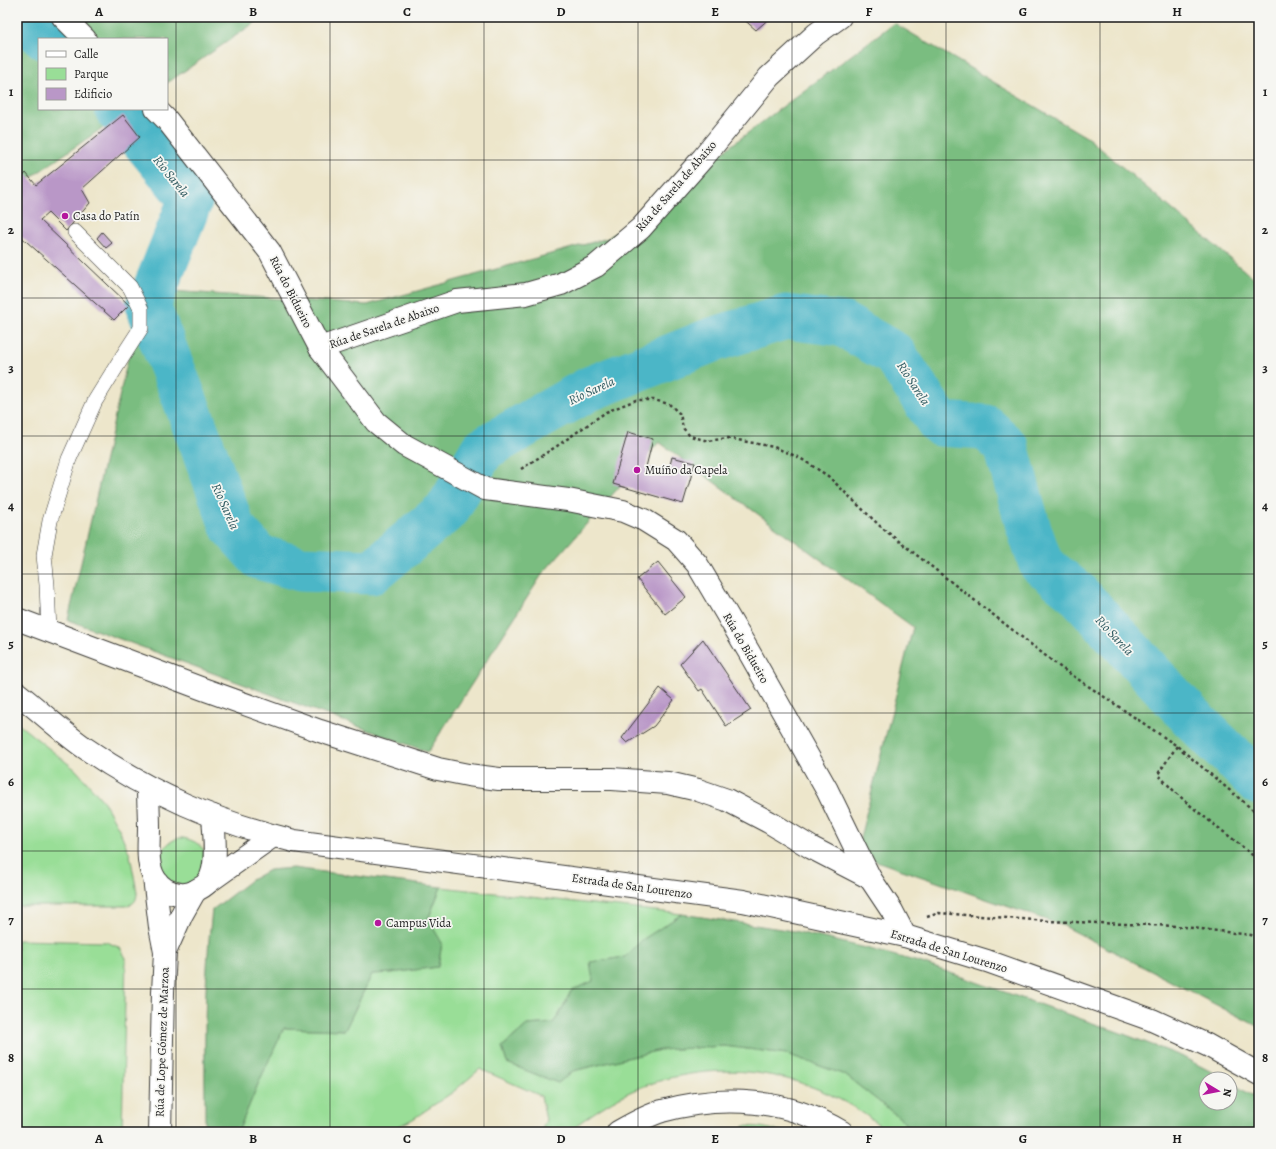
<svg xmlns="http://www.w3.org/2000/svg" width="1276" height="1149" viewBox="0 0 1276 1149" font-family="Alegreya,serif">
	<rect width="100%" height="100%" fill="#f6f6f2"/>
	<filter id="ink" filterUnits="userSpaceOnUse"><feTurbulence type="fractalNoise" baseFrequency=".025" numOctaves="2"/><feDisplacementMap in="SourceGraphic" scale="8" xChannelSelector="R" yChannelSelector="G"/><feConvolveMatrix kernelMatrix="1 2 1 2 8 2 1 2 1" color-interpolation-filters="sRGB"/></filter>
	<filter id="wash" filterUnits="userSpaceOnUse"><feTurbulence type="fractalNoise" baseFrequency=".012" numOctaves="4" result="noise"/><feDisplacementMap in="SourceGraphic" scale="16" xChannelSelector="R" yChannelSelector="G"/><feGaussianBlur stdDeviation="0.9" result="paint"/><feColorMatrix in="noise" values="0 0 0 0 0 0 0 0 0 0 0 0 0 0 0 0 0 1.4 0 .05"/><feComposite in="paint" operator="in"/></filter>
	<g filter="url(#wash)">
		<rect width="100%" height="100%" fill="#ede6cb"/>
		<g fill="#99de97" stroke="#5a7d5a">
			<path d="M17,723L76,770L104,802L119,829L130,855L137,892C137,901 134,904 126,906H17Z"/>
			<path d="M183,838C195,840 206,847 207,860C207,866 202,873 200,878C195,880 187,885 182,885C159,885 152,850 174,840C177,838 180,838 183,838Z"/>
			<path d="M441,887L682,914L642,940L625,957L591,962L594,981L571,991L560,1013L553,1023L527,1025L502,1047L507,1063L558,1083L573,1071L660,1050L724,1046L787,1054L845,1075L900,1118L915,1132H888C816,1071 719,1053 632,1091C614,1099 598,1110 582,1121C578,1124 573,1131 568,1132C561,1134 548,1132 541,1132L546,1120L541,1096L480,1069L453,1092L413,1119L387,1132H238L258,1084L284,1028L345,1030L372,974L391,973L438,967L442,943L428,920Z"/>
			<polygon points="17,940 107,942 120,948 126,958 122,1132 17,1132"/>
			<polygon points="744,1126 760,1127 785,1132 744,1132"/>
		</g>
		<g fill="#7abd80" stroke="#4b6c4e">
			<polygon points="17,17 263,17 167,83 167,39 39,39 39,109 130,109 17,187"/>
			<polygon points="894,23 1088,138 1259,283 1259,1027 1064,926 856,854 913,627 659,442 543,573 428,752 68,620 144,289 367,305 608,238"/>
			<path d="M293,868L441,887L428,919L442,943L438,967L391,973L372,974L345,1030L284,1028L258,1084L238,1132H205C205,1058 203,983 212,910L251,880L269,870Z"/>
			<polygon points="682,914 794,931 866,948 922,963 1121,1033 1181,1056 1225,1079 1206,1079 1206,1103 1230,1103 1230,1082 1259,1100 1259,1132 915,1132 900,1118 845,1075 787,1054 724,1046 660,1050 573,1071 558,1083 507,1063 502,1047 527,1025 553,1023 560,1013 571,991 593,981 590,962 625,957 642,940"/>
		</g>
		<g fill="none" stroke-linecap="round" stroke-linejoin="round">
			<g stroke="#4bb6c7" stroke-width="45">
				<polyline points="22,17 47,39"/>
				<polyline points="117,109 191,199 148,306 185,400 233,528 259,557 301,569 372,572 447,510 483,449 589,389 712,340 786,317 842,324 894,354 940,424 985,427 1006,446 1028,526 1041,564 1076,592 1192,718 1259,783"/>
			</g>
		</g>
		<g id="blocks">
			<g fill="#b997c7">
				<polygon points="741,17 771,17 756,30"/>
				<polygon points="123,115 140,137 82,189 90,203 66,231 48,213 40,220 129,305 114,320 17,233 17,183 26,173 36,185"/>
				<polygon points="102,232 112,243 106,248 97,238"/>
				<polygon points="628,432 653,439 646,467 668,473 672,457 695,463 683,504 613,484"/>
				<polygon points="658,562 686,597 665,614 637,579"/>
				<polygon points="703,639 751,710 726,726 702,689 699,691 680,664"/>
				<polygon points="660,688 674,700 654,726 627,743 622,738"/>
			</g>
		</g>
	</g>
	<g filter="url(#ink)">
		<use href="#blocks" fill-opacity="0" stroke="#3b3a36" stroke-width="1"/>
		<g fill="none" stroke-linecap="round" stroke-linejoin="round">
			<defs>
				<polyline id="lane" points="49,631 47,585 44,555 50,521 69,459 95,401 121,359 141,328 141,309 130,287 75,232"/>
				<g id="street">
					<polyline points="63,17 85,39"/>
					<polyline points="156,109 167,120 270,252 320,348 376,422 404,445 485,489 568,500 623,511 644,520 676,540 697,564 749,652 827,790 870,878 892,911 905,936"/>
					<polyline points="320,348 457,301 526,294 561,284 596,266 641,228 703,158 769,77 816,34 840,17"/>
					<polyline points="17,619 203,689 320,731 438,769 468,775 499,779 612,779 668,783 698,790 727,800 769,822 812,848 870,878"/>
					<path d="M148,788C148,801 149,814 149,828C149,844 146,865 155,879C161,889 169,893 180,894C185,895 193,893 197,890C200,888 205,886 207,883C219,869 214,834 213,816"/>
					<polyline points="154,878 160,927 165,952 163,992 160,1132"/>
					<polyline points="207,883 273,836"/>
					<polyline points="165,952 182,914 195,891"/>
					<path d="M618,1132C632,1124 646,1116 662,1111C723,1094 788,1099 842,1132"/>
				</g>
				<path id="secondary" d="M17,693C40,711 62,732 85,748C151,794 217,822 294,841L743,901L905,936L987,961L1152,1020L1207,1045L1259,1074"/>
			</defs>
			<use href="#lane" stroke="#3b3a36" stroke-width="16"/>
			<use href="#street" stroke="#3b3a36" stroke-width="24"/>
			<use href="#secondary" stroke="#3b3a36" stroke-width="24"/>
			<g stroke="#3b3a36" stroke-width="2.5" stroke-dasharray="3 3" stroke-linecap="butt">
				<polyline points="521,469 557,446 606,412 636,400 654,400 669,404 680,414 683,428 690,436 708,441 727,438 774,447 800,458 828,476 882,528 1060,667 1177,746 1259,815"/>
				<path d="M1177,746L1158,774C1186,807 1226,831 1259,861"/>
				<polyline points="927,917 939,913 1048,921 1176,926 1251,935 1259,938"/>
			</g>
			<use href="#lane" stroke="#fff" stroke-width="15"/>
			<use href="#street" stroke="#fff" stroke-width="22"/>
			<use href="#secondary" stroke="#fff" stroke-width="22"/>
		</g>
	</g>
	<path fill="none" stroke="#1c1c1c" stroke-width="1" stroke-opacity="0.55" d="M176,17V1132M330,17V1132M484,17V1132M638,17V1132M792,17V1132M946,17V1132M1100,17V1132M17,160H1259M17,298H1259M17,436H1259M17,574H1259M17,713H1259M17,851H1259M17,989H1259"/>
	<g fill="#b5179e" stroke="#f6f6f2" stroke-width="1.5">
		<circle cx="65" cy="216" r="4"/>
		<circle cx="637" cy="470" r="4"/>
		<circle cx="378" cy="923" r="4"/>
	</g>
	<g text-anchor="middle" stroke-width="3.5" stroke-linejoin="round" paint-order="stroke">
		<g font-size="12" fill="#1c1c1c" stroke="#f6f6f2">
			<text transform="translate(676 186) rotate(-49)" y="4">Rúa de Sarela de Abaixo</text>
			<text transform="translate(291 292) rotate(63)" y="4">Rúa do Bidueiro</text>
			<text transform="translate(384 326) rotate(-19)" y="4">Rúa de Sarela de Abaixo</text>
			<text transform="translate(746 648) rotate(60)" y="4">Rúa do Bidueiro</text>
			<text transform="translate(632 886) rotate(8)" y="4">Estrada de San Lourenzo</text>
			<text transform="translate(949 951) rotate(17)" y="4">Estrada de San Lourenzo</text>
			<text transform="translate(162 1042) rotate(-88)" y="4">Rúa de Lope Gómez de Marzoa</text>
		</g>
		<g font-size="12" fill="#1c1c1c" stroke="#f6f6f2" text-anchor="start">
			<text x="73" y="220">Casa do Patín</text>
			<text x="645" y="474">Muíño da Capela</text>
			<text x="386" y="927">Campus Vida</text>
		</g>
		<g font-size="13" font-style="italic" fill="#2f5a60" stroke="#f6f6f2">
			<text transform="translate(172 176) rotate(51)" y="5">Río Sarela</text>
			<text transform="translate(914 383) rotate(57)" y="5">Río Sarela</text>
			<text transform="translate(591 390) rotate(-25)" y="5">Río Sarela</text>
			<text transform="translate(226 506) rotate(66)" y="5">Río Sarela</text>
			<text transform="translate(1115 635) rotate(47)" y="5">Río Sarela</text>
		</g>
	</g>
	<rect width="1276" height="1149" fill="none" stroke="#f6f6f2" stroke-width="44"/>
	<rect x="38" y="38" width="130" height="72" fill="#f6f6f2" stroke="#9f9f9c"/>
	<rect x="46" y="51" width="20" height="6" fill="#ffffff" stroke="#9f9f9c"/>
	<text x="74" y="58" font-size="12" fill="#1c1c1c">Calle</text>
	<rect x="46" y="68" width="20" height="12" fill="#99de97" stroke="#9f9f9c"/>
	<text x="74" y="78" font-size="12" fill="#1c1c1c">Parque</text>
	<rect x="46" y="88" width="20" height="12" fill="#b997c7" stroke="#9f9f9c"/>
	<text x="74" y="98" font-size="12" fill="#1c1c1c">Edificio</text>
	<g transform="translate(1218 1091) rotate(100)"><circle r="19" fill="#f6f6f2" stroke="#9f9f9c"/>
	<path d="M0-3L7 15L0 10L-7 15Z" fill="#b5179e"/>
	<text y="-6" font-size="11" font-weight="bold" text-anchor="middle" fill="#1c1c1c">N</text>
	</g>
	<rect x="22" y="22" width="1232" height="1105" fill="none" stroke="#1c1c1c" stroke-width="1.5"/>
	<g font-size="13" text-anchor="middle" font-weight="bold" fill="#1c1c1c">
		<text x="99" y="16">A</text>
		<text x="253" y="16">B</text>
		<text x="407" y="16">C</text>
		<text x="561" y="16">D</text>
		<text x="715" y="16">E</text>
		<text x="869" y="16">F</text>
		<text x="1023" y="16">G</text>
		<text x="1177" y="16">H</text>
		<text x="11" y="96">1</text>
		<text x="1265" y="96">1</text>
		<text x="11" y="234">2</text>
		<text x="1265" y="234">2</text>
		<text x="11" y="372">3</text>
		<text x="1265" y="372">3</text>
		<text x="11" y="510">4</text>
		<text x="1265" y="510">4</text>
		<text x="11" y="648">5</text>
		<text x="1265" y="648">5</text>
		<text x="11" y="786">6</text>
		<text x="1265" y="786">6</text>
		<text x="11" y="924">7</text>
		<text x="1265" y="924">7</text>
		<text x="11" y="1062">8</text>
		<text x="1265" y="1062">8</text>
		<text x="99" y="1143">A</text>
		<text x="253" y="1143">B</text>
		<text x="407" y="1143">C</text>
		<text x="561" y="1143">D</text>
		<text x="715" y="1143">E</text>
		<text x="869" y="1143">F</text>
		<text x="1023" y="1143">G</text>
		<text x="1177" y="1143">H</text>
	</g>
</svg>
